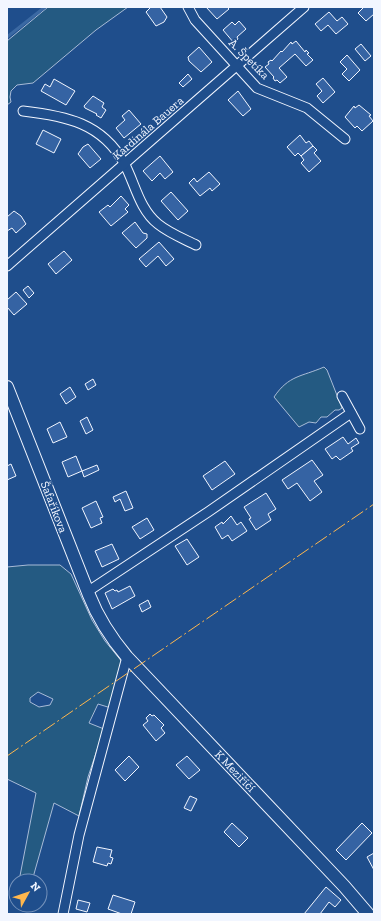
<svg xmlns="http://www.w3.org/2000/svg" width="381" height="921" viewBox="0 0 381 921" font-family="'Zilla Slab',serif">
	<rect width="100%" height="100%" fill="#1f4e8c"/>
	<g fill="#245a82" stroke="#a8bbd7" fill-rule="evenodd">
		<polygon points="48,7 128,7 96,30 33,83 17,85 11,91 10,97 11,102 7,105 7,41"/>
		<path d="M324,367L327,370L342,408L339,410H335L327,417H321L316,423L309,422L299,427L274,397C289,375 301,377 324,367Z"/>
		<path d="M28,565H60L71,574L92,620L105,641L123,663L111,708L98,704L89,723L104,729L88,777L79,816L54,803L32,881H19L36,793L7,779V567ZM38,692L53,699L50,705L39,707L30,702V698Z"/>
	</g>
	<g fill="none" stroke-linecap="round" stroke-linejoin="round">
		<polyline stroke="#3b69a3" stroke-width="3" points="7,37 45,7"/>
	</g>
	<g fill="#3563a3" stroke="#f2f6ff">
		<polygon points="149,7 160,7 167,17 164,22 156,26 146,12 150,8"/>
		<polygon points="206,7 227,7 229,9 217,19"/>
		<polygon points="362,7 374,7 374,14 366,21 358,13 363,8"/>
		<polygon points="329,12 337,21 342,17 348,24 336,34 328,25 321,31 315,24"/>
		<polygon points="239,21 246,29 237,37 238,39 234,43 223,30 232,22 235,25"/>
		<polygon points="296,41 305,52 306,50 309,53 307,54 313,60 306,66 295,54 279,68 287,77 280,83 277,80 275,81 273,78 274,77 265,67 269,64 268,62 271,60 272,61 281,51 282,52 291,42 292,44"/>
		<polygon points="361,44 371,56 365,61 355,49"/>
		<polygon points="199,47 212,62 201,72 189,61 188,57"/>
		<polygon points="347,55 360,70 349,81 342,74 347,69 340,62"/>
		<polygon points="188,74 192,79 183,87 179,83"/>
		<polygon points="323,78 335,92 323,103 317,96 322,91 316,84"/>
		<polygon points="54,79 75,91 66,105 41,91 45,84 50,87"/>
		<polygon points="238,91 251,109 243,116 228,100"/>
		<polygon points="93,96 104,103 102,107 106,110 101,118 96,115 97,114 85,108 84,106"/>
		<polygon points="359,105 371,115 369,116 373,121 362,131 357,126 355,128 345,117 354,106 355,108"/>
		<polygon points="129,110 141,124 124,138 116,128 125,120 122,116"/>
		<polygon points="43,130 61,139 54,153 36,144"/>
		<polygon points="300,135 306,143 309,141 313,146 301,156 298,153 295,156 287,147"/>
		<polygon points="88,144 101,159 90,168 78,154 83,147"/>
		<polygon points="313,146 317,150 314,153 321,161 309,172 301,163 304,160 301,156"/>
		<polygon points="160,156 173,172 165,179 160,173 152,181 143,171"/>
		<polygon points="209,172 220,184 212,191 210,188 200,196 189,183 194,178 197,182"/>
		<polygon points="171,192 188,211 178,220 161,201"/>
		<polygon points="121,196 129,205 125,209 128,212 111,226 99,212 108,205 110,207"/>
		<polygon points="14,211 21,216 26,224 16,233 12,228 7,231 7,217"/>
		<polygon points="135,222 143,233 147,234 147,238 136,248 122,233"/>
		<polygon points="159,242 174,259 166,266 158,256 146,267 139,259"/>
		<polygon points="64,251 72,260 56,274 48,264"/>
		<polygon points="28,286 34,293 29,298 23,290"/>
		<polygon points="16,292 27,304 14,315 7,307 7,300"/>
		<polygon points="93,379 96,385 88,390 85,384"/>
		<polygon points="70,387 76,397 66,404 60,394"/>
		<polygon points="87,417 93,430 86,434 80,421"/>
		<polygon points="60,422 67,437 53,443 47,429"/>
		<polygon points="343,437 348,444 356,438 359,443 351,448 353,451 340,460 336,456 332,459 325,449"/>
		<polygon points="76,456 82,471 68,477 62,462"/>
		<polygon points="312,460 323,475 314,481 322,492 310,501 297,483 288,489 282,480"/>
		<polygon points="225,461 235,474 212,490 203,476"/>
		<polygon points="11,464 16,476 7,480 7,466"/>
		<polygon points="97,465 99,470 84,477 82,471"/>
		<polygon points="126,491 133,508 125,511 120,499 115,502 113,497"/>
		<polygon points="266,493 276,509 268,514 271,520 256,530 249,519 251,518 244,507"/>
		<polygon points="96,501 103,517 100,518 102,523 91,528 82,508"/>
		<polygon points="231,516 237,525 241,522 247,531 232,541 228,535 222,539 215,527 222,522 223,524"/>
		<polygon points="147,518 154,530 140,539 132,527"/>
		<polygon points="187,539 199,557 187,565 175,546"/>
		<polygon points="112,544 119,559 102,567 95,551"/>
		<polygon points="130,586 135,596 112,609 105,593 113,589 115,591 117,590 118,592"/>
		<polygon points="148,600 151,607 142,612 139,605"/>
		<polygon points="150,714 152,716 154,715 164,725 161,728 165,733 156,741 143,725 148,721 146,718"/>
		<polygon points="129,756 139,767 125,781 115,770"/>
		<polygon points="187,756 200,770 189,779 176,765"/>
		<polygon points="190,796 197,799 191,811 184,808"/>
		<polygon points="232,823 248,838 239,847 224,832"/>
		<polygon points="362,823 372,833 346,860 336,850"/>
		<polygon points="97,847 112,850 110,857 113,858 111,864 108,863 107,866 93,862"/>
		<polygon points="374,853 374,870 367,857"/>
		<polygon points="326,887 341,900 335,907 329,902 320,914 304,914"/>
		<polygon points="113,895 135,902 131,914 122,914 108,909"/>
		<polygon points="78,900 90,903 87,912 76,909"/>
	</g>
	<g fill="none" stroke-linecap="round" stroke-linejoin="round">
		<defs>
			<g id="minor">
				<polyline points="188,7 195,20 257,88 307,108 345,139"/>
				<path d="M23,111C66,116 102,123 124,163C135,183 139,209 158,224C169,233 184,239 196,245"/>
				<polyline points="7,266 304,7"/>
				<polyline points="342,396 360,429"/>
				<polyline points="87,592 208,512 351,413"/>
				<polyline points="63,914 79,835 127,657"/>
			</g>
			<path id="tertiary" d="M7,387L89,595C98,618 111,638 127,657L344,886L368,914"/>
		</defs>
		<use href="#minor" stroke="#f2f6ff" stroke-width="11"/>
		<use href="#tertiary" stroke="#f2f6ff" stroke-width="14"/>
		<use href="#minor" stroke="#1f4e8c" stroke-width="9"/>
		<use href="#tertiary" stroke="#1f4e8c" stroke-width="12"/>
		<polyline stroke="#ffb74d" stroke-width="1" stroke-dasharray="14 3 2 3" stroke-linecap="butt" points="7,756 374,504"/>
	</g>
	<g text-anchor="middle" stroke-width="3" stroke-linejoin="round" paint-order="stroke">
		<g font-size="12" fill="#f2f6ff" stroke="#1f4e8c">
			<text transform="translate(249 59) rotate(45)" y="4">A. Špetíka</text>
			<text transform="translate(148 128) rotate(-41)" y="4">Kardinála Bauera</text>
			<text transform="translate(54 507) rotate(69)" y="4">Šafaříkova</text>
			<text transform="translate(235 771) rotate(46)" y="4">K Meziříčí</text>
		</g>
	</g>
	<rect width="381" height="921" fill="none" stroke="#f2f6ff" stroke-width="16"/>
	<g transform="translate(28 893) rotate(50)"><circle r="19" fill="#1f4e8c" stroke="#7391ba"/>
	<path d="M0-3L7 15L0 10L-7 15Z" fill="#ffb74d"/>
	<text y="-6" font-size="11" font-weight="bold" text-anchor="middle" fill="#f2f6ff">N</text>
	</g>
</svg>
